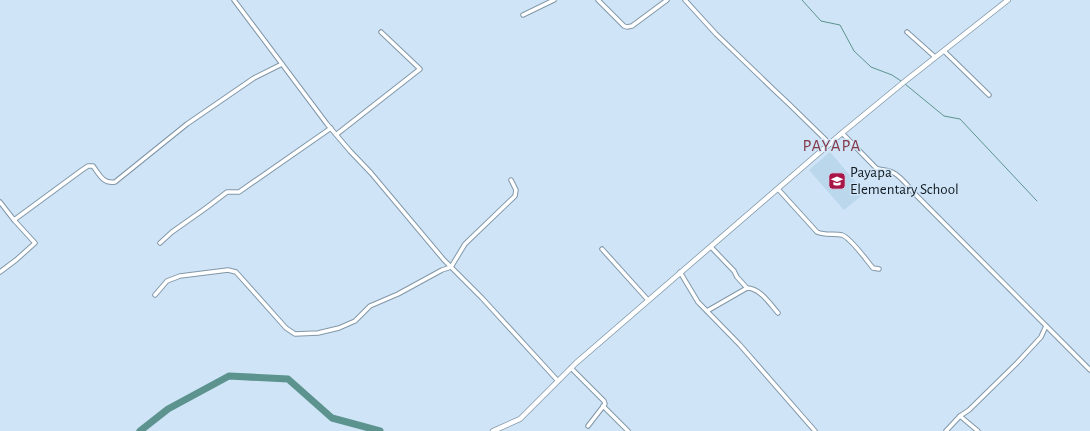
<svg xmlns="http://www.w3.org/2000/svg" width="1090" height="431" viewBox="0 0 1090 431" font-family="'Alegreya Sans',sans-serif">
	<rect width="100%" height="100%" fill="#cfe5f7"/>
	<polygon fill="#bbd7ec" points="830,152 865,193 844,210 809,170"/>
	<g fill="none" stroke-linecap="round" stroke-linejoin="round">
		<g stroke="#5c938e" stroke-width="1">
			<polyline points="802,0 821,21 840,25 854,51 871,67 892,75 901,81"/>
			<polyline points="905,84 944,116 960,119 1037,201"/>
		</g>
		<polyline stroke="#5c938e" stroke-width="7" points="140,431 168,409 229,376 288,379 332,418 380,431"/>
		<defs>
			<g id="street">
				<polyline points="234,0 327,124 350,151 371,173 444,260 482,298 558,381"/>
				<polyline points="598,0 624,26 627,27 632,26 667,0"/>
				<polyline points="685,0 716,34 772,88 789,104 830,144"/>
				<polyline points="523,15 554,0"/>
				<polyline points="907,32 935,57"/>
				<polyline points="944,51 989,95"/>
				<path d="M842,133L876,168C881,170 888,170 892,172C901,176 908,186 914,193L1090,370"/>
				<polyline points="337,134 420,69 381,32"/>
				<path d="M778,189L817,232C826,236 834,233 842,235C851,238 867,261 873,268L879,269"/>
				<path d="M0,202L14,220L82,170L88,166H93C99,174 103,184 115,182L187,124L254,78L282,64"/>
				<polyline points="160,243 172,232 206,208 227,192 239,192 331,128"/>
				<polyline points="711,247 734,271 737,277 747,288"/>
				<polyline points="602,249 648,300"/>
				<polyline points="0,272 16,260 35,243 14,220"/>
				<polyline points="680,272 698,302 740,345 815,431"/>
				<polyline points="155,295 167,281 180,276 228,270 236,272 286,328 295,334 318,333 339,328 355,321 370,306 398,294 442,270 451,267 465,244 515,196 516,190 511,180"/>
				<path d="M707,311L747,288C760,288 770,304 778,313"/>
				<polyline points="571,368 604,401 605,404 588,426"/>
				<polyline points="603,406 628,431"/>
				<polyline points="960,416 978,431"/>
				<polyline points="946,431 960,416 969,410 1017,363 1041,337 1046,326"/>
			</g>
			<polyline id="secondary" points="493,431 520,419 576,363 842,133 904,82 1008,0"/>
		</defs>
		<use href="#street" stroke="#8297a7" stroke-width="5.5"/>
		<use href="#secondary" stroke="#8297a7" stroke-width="6"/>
		<use href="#street" stroke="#fff" stroke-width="3.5"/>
		<use href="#secondary" stroke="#fff" stroke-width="4.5"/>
	</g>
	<defs>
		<symbol id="school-square" viewBox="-11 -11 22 22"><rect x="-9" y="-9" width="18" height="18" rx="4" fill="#a91546" stroke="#cfe5f7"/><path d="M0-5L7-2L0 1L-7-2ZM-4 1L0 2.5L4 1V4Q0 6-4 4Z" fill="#fff"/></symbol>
	</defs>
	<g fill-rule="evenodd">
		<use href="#school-square" x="827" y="171" width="20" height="20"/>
	</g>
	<g text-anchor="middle" stroke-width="3" stroke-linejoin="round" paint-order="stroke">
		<g font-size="15" fill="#121a20" stroke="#cfe5f7" text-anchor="start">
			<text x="850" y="177">Payapa<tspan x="850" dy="17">Elementary School</tspan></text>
		</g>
		<g font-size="17" letter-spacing="1" fill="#833b49" stroke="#cfe5f7">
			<text x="832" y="151">PAYAPA</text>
		</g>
	</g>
</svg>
